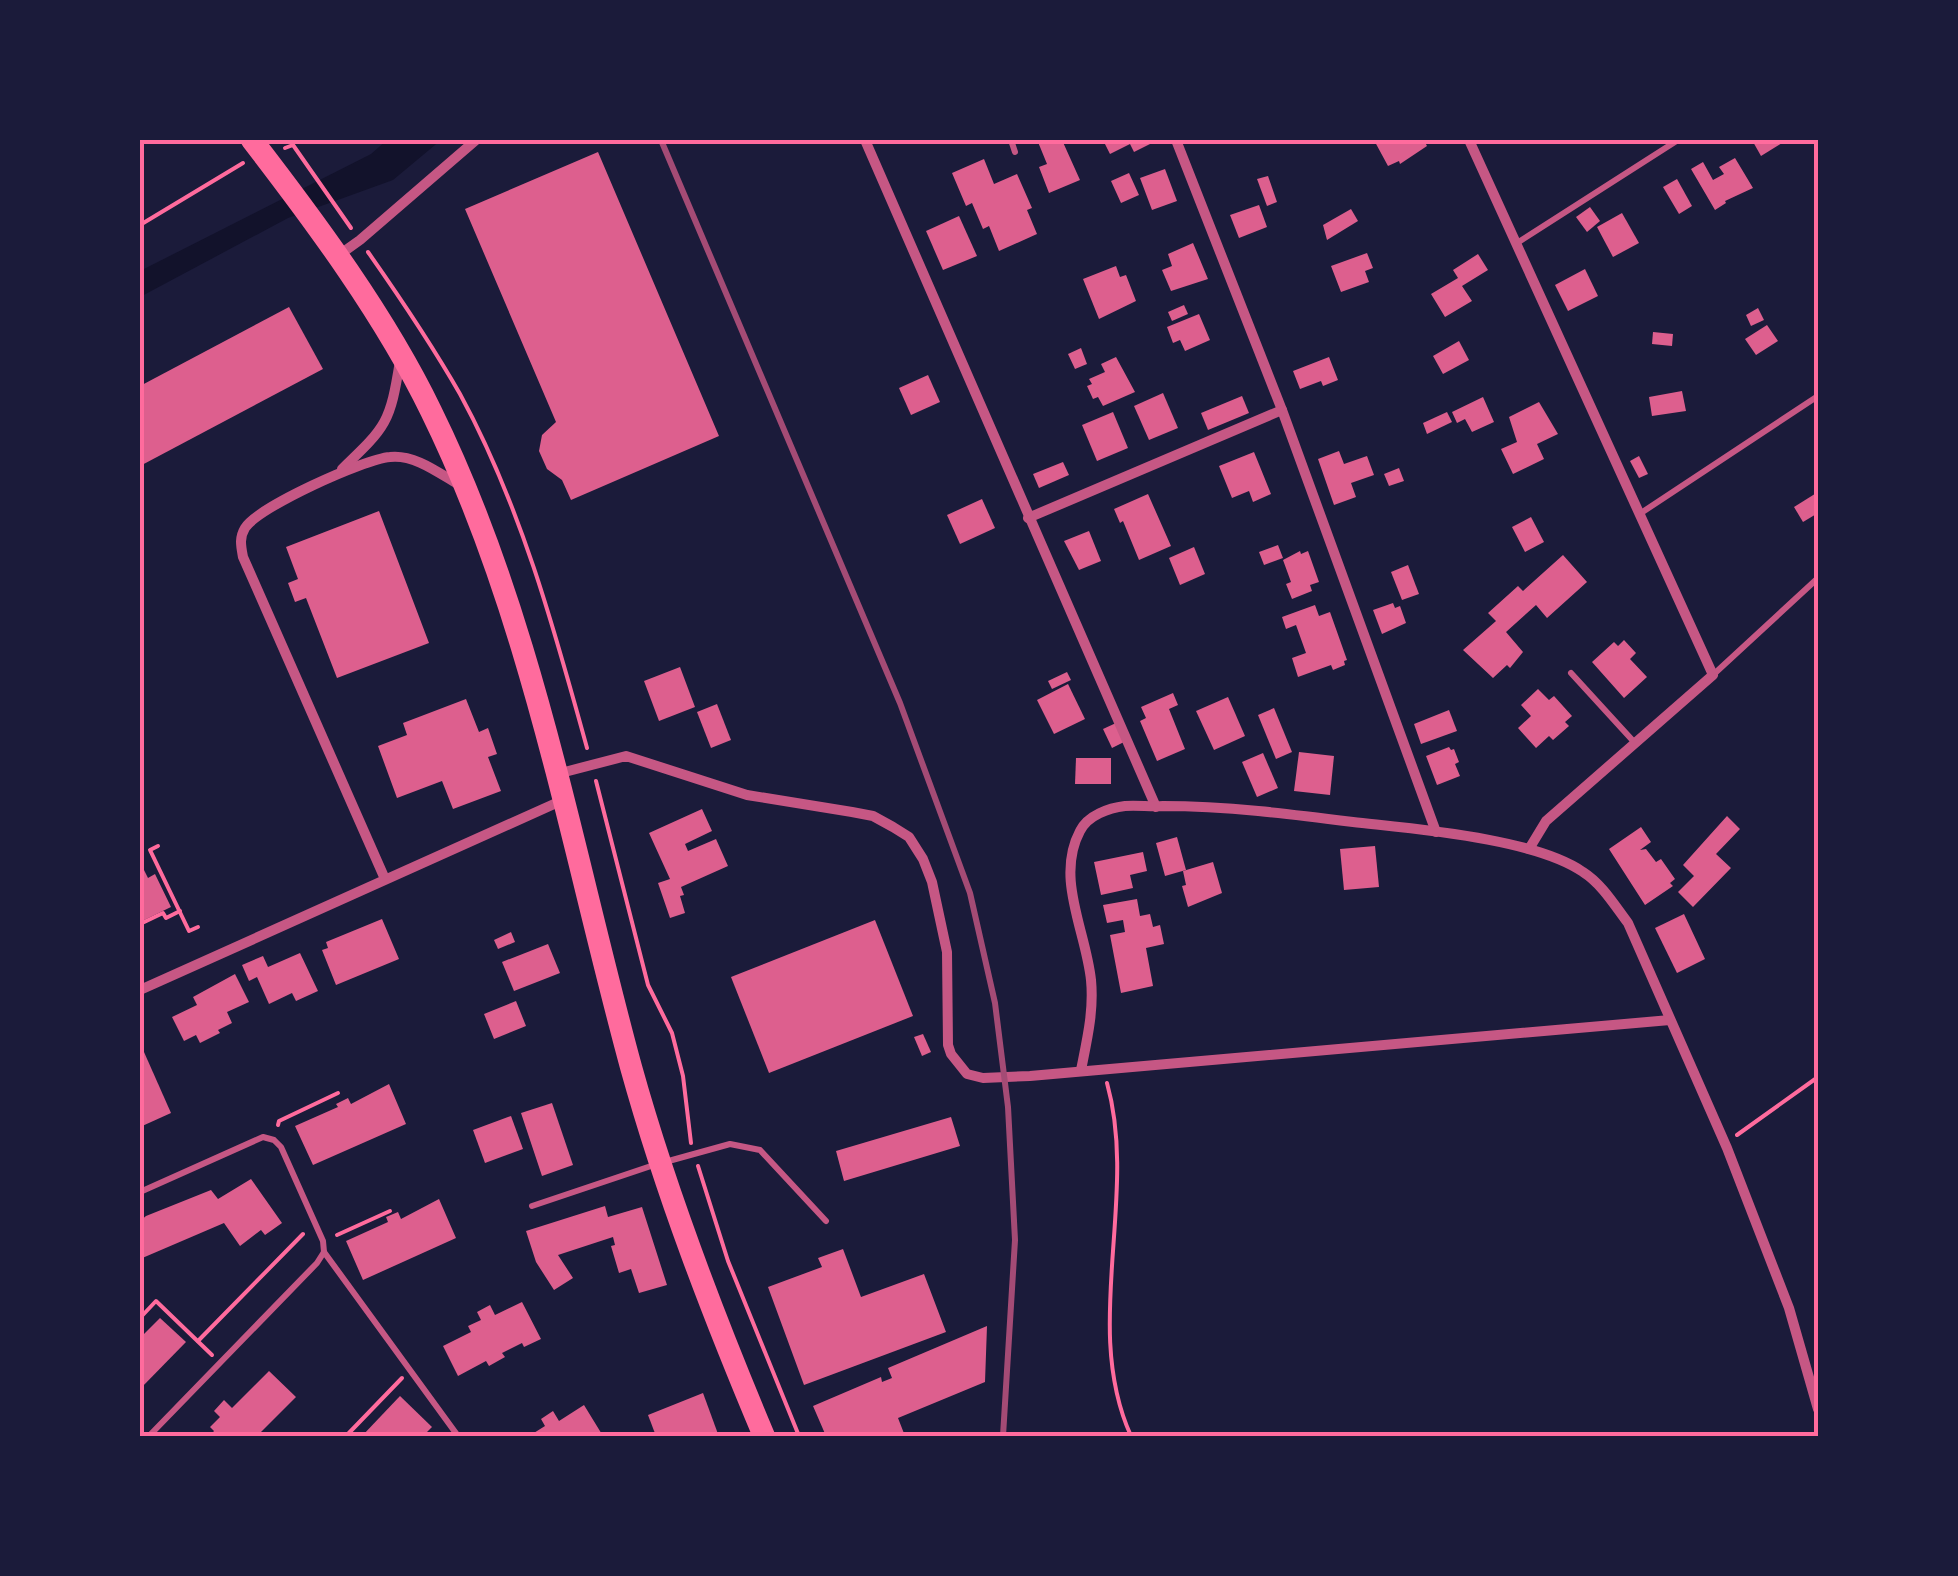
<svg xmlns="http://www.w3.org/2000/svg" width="1958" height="1576" viewBox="0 0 1958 1576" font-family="Quicksand,sans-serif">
	<rect width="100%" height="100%" fill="#1b1b3a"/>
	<polygon fill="#12122b" points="387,140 441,140 393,180 288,218 140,297 140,271 371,154"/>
	<g fill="#dd5f8e">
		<polygon points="1043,140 1062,140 1080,180 1049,193 1039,167 1047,164 1038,142"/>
		<polygon points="1103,140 1150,140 1152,143 1134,152 1130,144 1110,154"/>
		<polygon points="1379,140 1424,140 1427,146 1400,164 1399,161 1388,166 1375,142"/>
		<polygon points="1752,140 1787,140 1761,156"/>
		<polygon points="598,152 719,436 571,500 562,480 547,469 539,451 542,435 556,422 465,209"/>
		<polygon points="1735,158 1753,188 1725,201 1726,203 1715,210 1691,169 1703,162 1713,180 1724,174 1719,167"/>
		<polygon points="984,159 994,184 1017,174 1032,208 1027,210 1037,234 999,251 989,226 983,229 972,203 966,206 952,173"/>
		<polygon points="1165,169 1177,201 1152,210 1140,178"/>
		<polygon points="1129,173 1139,195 1121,203 1111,181"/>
		<polygon points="1268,176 1277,202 1267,206 1257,179"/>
		<polygon points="1677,179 1692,206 1679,214 1663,187"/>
		<polygon points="1259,205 1267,227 1239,238 1230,215"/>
		<polygon points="1590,207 1600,221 1587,232 1576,217"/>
		<polygon points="1351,209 1358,221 1327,240 1323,225"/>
		<polygon points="1622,213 1639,243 1613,257 1597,227"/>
		<polygon points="959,216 977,256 943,270 926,231"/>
		<polygon points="1193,243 1208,279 1171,291 1162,270 1172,266 1168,254"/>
		<polygon points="1367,253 1373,268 1365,271 1369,282 1341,292 1331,266"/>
		<polygon points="1478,254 1488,270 1462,286 1472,301 1445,317 1431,294 1458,278 1453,270"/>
		<polygon points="1116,266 1120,277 1126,275 1136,301 1099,319 1083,279"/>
		<polygon points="1585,269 1598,296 1568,311 1555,285"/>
		<polygon points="1184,305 1188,314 1172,321 1168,312"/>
		<polygon points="289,307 323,369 140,466 140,386"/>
		<polygon points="1758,308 1764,320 1751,326 1746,315"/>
		<polygon points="1199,314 1210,340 1185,351 1180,340 1173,343 1167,327"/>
		<polygon points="1767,325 1778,341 1756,355 1745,339"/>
		<polygon points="1653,332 1673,334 1672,346 1652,344"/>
		<polygon points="1459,341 1469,360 1443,374 1433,356"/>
		<polygon points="1081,348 1087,364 1075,369 1068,354"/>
		<polygon points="1116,357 1135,392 1103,406 1098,397 1093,399 1087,386 1092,384 1089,379 1105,372 1101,364"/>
		<polygon points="1329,357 1338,380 1323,386 1321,381 1300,389 1293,371"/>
		<polygon points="928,375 940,402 911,415 899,388"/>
		<polygon points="1682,391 1686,411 1652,416 1649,397"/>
		<polygon points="1163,393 1178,428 1149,440 1134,406"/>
		<polygon points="1242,396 1249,413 1208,430 1201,413"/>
		<polygon points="1483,397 1494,422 1472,432 1465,419 1457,423 1452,412"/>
		<polygon points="1539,402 1558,434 1537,444 1544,459 1513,474 1501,449 1517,442 1509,417"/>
		<polygon points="1113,412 1128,448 1097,461 1082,425"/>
		<polygon points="1447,412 1452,422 1427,434 1423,423"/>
		<polygon points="1339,451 1344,464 1367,456 1374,475 1351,483 1356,497 1334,505 1318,459"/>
		<polygon points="1254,452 1271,494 1253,502 1249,491 1232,498 1219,466"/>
		<polygon points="1639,456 1648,474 1639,478 1630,461"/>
		<polygon points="1063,462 1069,475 1039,488 1033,474"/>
		<polygon points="1399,468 1404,481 1389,486 1384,474"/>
		<polygon points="1818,492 1818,513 1803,522 1794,507"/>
		<polygon points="1148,494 1171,546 1139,560 1123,521 1120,523 1114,509"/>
		<polygon points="982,499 995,528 960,544 947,515"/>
		<polygon points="379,511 429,643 337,678 306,598 295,602 288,583 298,579 286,547"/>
		<polygon points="1531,517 1544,542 1525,552 1512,527"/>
		<polygon points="1089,531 1101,561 1079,570 1064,541"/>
		<polygon points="1278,545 1283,558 1264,565 1259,552"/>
		<polygon points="1194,547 1205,574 1180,585 1169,558"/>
		<polygon points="1300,551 1301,554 1308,551 1319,582 1310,585 1312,591 1292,599 1286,584 1291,582 1283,560"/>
		<polygon points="1563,555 1587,582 1547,618 1536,605 1506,632 1523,652 1510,668 1507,665 1493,678 1463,650 1496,621 1488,613 1518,586 1523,591"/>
		<polygon points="1408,565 1419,594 1402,600 1391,572"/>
		<polygon points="1393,603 1395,608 1400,606 1406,623 1382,634 1373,610"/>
		<polygon points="1315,605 1319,616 1330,612 1347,660 1344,661 1345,665 1333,670 1331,665 1298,677 1292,658 1306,653 1296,625 1286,629 1282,617"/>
		<polygon points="1624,640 1636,653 1630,659 1647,677 1624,698 1592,662 1614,642 1618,646"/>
		<polygon points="680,667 695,707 659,721 644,681"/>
		<polygon points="1067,672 1071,680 1052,689 1048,681"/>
		<polygon points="1068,684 1085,719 1054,734 1037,700"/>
		<polygon points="1538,689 1549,700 1554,696 1572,716 1565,722 1569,726 1553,740 1549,736 1536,748 1518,728 1531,716 1521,705"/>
		<polygon points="1173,693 1178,705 1169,709 1185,749 1157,761 1140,721 1146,718 1141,707"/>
		<polygon points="1228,697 1245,736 1214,750 1196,711"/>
		<polygon points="466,699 479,732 488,728 497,754 488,757 501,791 453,809 442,781 397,798 378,746 407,735 403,723"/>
		<polygon points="717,704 731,740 711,748 697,712"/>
		<polygon points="1274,708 1292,752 1276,759 1258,715"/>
		<polygon points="1449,710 1457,731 1421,744 1414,724"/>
		<polygon points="1116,723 1124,742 1112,748 1103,729"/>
		<polygon points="1449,747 1451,750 1454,749 1459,762 1455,764 1460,776 1437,785 1426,756"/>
		<polygon points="1299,752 1334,756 1330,795 1294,791"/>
		<polygon points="1263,753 1278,788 1257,797 1242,762"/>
		<polygon points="1076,758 1111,758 1111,784 1075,784"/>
		<polygon points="702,809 712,831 685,844 688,851 716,839 728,866 681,887 684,895 680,896 685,913 670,918 658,883 670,879 649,833"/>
		<polygon points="1727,816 1740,829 1716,854 1731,868 1693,907 1678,892 1694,876 1683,865"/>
		<polygon points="1641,827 1651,842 1640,850 1646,849 1656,862 1661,859 1675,879 1670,883 1673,886 1645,905 1609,849"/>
		<polygon points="1177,837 1186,870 1165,876 1156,843"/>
		<polygon points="1375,846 1379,887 1344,890 1340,849"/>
		<polygon points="1143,852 1147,871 1130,875 1133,888 1101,895 1094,862"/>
		<polygon points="140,862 148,878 155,874 171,907 140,922"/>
		<polygon points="1213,862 1222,893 1188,907 1182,886 1186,885 1183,871"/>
		<polygon points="1137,899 1140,916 1150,914 1153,927 1160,925 1164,944 1146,948 1153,986 1121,993 1110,935 1125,932 1123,920 1107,923 1103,905"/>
		<polygon points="1684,914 1705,959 1677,973 1655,928"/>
		<polygon points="382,919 399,959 336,985 322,950 328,948 326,942"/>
		<polygon points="875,920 913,1016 769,1073 731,977"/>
		<polygon points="511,932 515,942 498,949 494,940"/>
		<polygon points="548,944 560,973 514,991 502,962"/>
		<polygon points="300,953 318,991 296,1001 292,993 269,1004 257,977 249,981 242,965 263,956 268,967"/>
		<polygon points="235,974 249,1002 227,1012 232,1023 218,1030 220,1033 200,1043 196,1035 184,1041 172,1017 197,1005 193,997"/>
		<polygon points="516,1001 526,1026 494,1039 484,1014"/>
		<polygon points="923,1034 931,1052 922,1056 914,1037"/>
		<polygon points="140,1043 171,1113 140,1127"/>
		<polygon points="389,1084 406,1124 313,1165 295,1126 338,1107 336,1104 348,1098 351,1104"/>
		<polygon points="552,1103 573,1165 542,1176 521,1113"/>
		<polygon points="511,1116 523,1149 485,1163 473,1130"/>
		<polygon points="951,1117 960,1146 844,1181 836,1151"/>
		<polygon points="251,1179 282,1223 265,1235 261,1230 240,1246 224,1223 140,1259 140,1221 146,1216 211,1190 218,1199"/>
		<polygon points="439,1199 456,1238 363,1280 346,1241 388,1222 386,1217 398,1212 401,1219"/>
		<polygon points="605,1206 608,1217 642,1207 667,1285 639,1293 631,1269 619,1273 611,1246 615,1245 613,1237 558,1255 573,1278 554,1290 536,1262 526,1231"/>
		<polygon points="843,1249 861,1297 924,1274 946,1332 804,1385 768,1287 822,1267 818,1258"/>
		<polygon points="522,1302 541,1339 524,1347 522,1343 502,1353 505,1357 489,1366 486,1361 458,1376 443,1346 471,1332 468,1326 481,1320 477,1312 490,1305 495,1315"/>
		<polygon points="160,1318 186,1342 140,1389 140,1338"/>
		<polygon points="987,1326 985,1382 898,1418 905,1436 826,1436 813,1406 881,1377 882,1382 892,1378 888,1368"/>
		<polygon points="269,1371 296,1397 257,1436 210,1436 214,1431 210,1427 220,1417 214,1411 224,1400 232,1408"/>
		<polygon points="703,1393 718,1434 656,1436 648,1415"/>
		<polygon points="400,1396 432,1427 423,1436 362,1436"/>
		<polygon points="584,1405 603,1436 529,1436 545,1426 541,1419 553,1411 559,1421"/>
	</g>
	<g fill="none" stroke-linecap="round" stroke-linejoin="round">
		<g stroke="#ff6b9d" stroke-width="4">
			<polyline points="285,148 293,145 351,228"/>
			<polyline points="140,225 243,163"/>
			<path d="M368,252C401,299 432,345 460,394C520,504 554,628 587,748"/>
			<polyline points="596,781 648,985 672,1033 683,1076 691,1143"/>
			<polyline points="158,846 150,850 189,931 198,927"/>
			<polyline points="140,924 163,913 166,918 180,911"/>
			<path d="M1107,1083C1139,1197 1081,1326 1131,1436"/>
			<polyline points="278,1125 279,1121 338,1093"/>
			<polyline points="1737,1135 1818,1077"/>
			<polyline points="698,1166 728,1261 799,1436"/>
			<polyline points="337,1235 390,1211"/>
			<polyline points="140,1318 156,1301 212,1355"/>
			<polyline points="198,1341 303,1234"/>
			<polyline points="346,1436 402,1378"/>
		</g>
		<g stroke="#c65784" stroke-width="6">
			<polyline points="1011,140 1015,152"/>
			<polyline points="1517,243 1678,140"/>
			<polyline points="1641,513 1818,396"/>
			<polyline points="1571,673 1635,743"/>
			<polyline points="1714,674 1818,578"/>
			<polyline points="665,1162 730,1144 760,1150 826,1221"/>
			<polyline points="140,1192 263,1137 274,1140 281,1147 323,1241 324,1252 317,1263 149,1436"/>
			<polyline points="532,1206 654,1165"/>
			<polyline points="324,1252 458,1436"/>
		</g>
		<g stroke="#c65784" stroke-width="10">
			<polyline points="865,140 1156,807"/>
			<polyline points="1176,140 1282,410 1436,832"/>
			<polyline points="1469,140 1713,675 1546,821 1529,849"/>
			<polyline points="339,255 360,240 476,140"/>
			<path d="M342,469C387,426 390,423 400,361"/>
			<polyline points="1028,518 1282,410"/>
			<polyline points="557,774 626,756 747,795 852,812 873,816 893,827 909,837 923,859 932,882 947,952 948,1045 951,1054 967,1074 983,1078 1030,1076 1670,1020"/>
			<path d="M385,879L243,557C241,546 239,538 245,528C258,507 364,459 390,457C415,454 440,474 461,486"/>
			<polyline points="140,990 563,800"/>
			<path d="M1081,1070C1087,1040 1094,1011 1091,980C1086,931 1055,878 1080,831C1088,815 1109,808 1125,806C1138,805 1151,807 1163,806C1227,806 1290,814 1353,822C1414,829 1534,838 1583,872C1602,884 1615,906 1628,923L1727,1148L1789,1308L1818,1409"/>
		</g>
		<path stroke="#ff6b9d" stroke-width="22" d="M252,140C316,223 385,316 431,411C532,616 571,847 631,1067C666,1193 713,1315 764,1436"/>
		<polyline stroke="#a44b75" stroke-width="6" points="661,140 900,703 970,893 995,1003 1008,1107 1015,1240 1003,1436"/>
	</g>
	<rect width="1958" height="1576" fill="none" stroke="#1b1b3a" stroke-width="285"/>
	<rect x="142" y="142" width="1674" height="1292" fill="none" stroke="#ff6b9d" stroke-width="4"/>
</svg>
